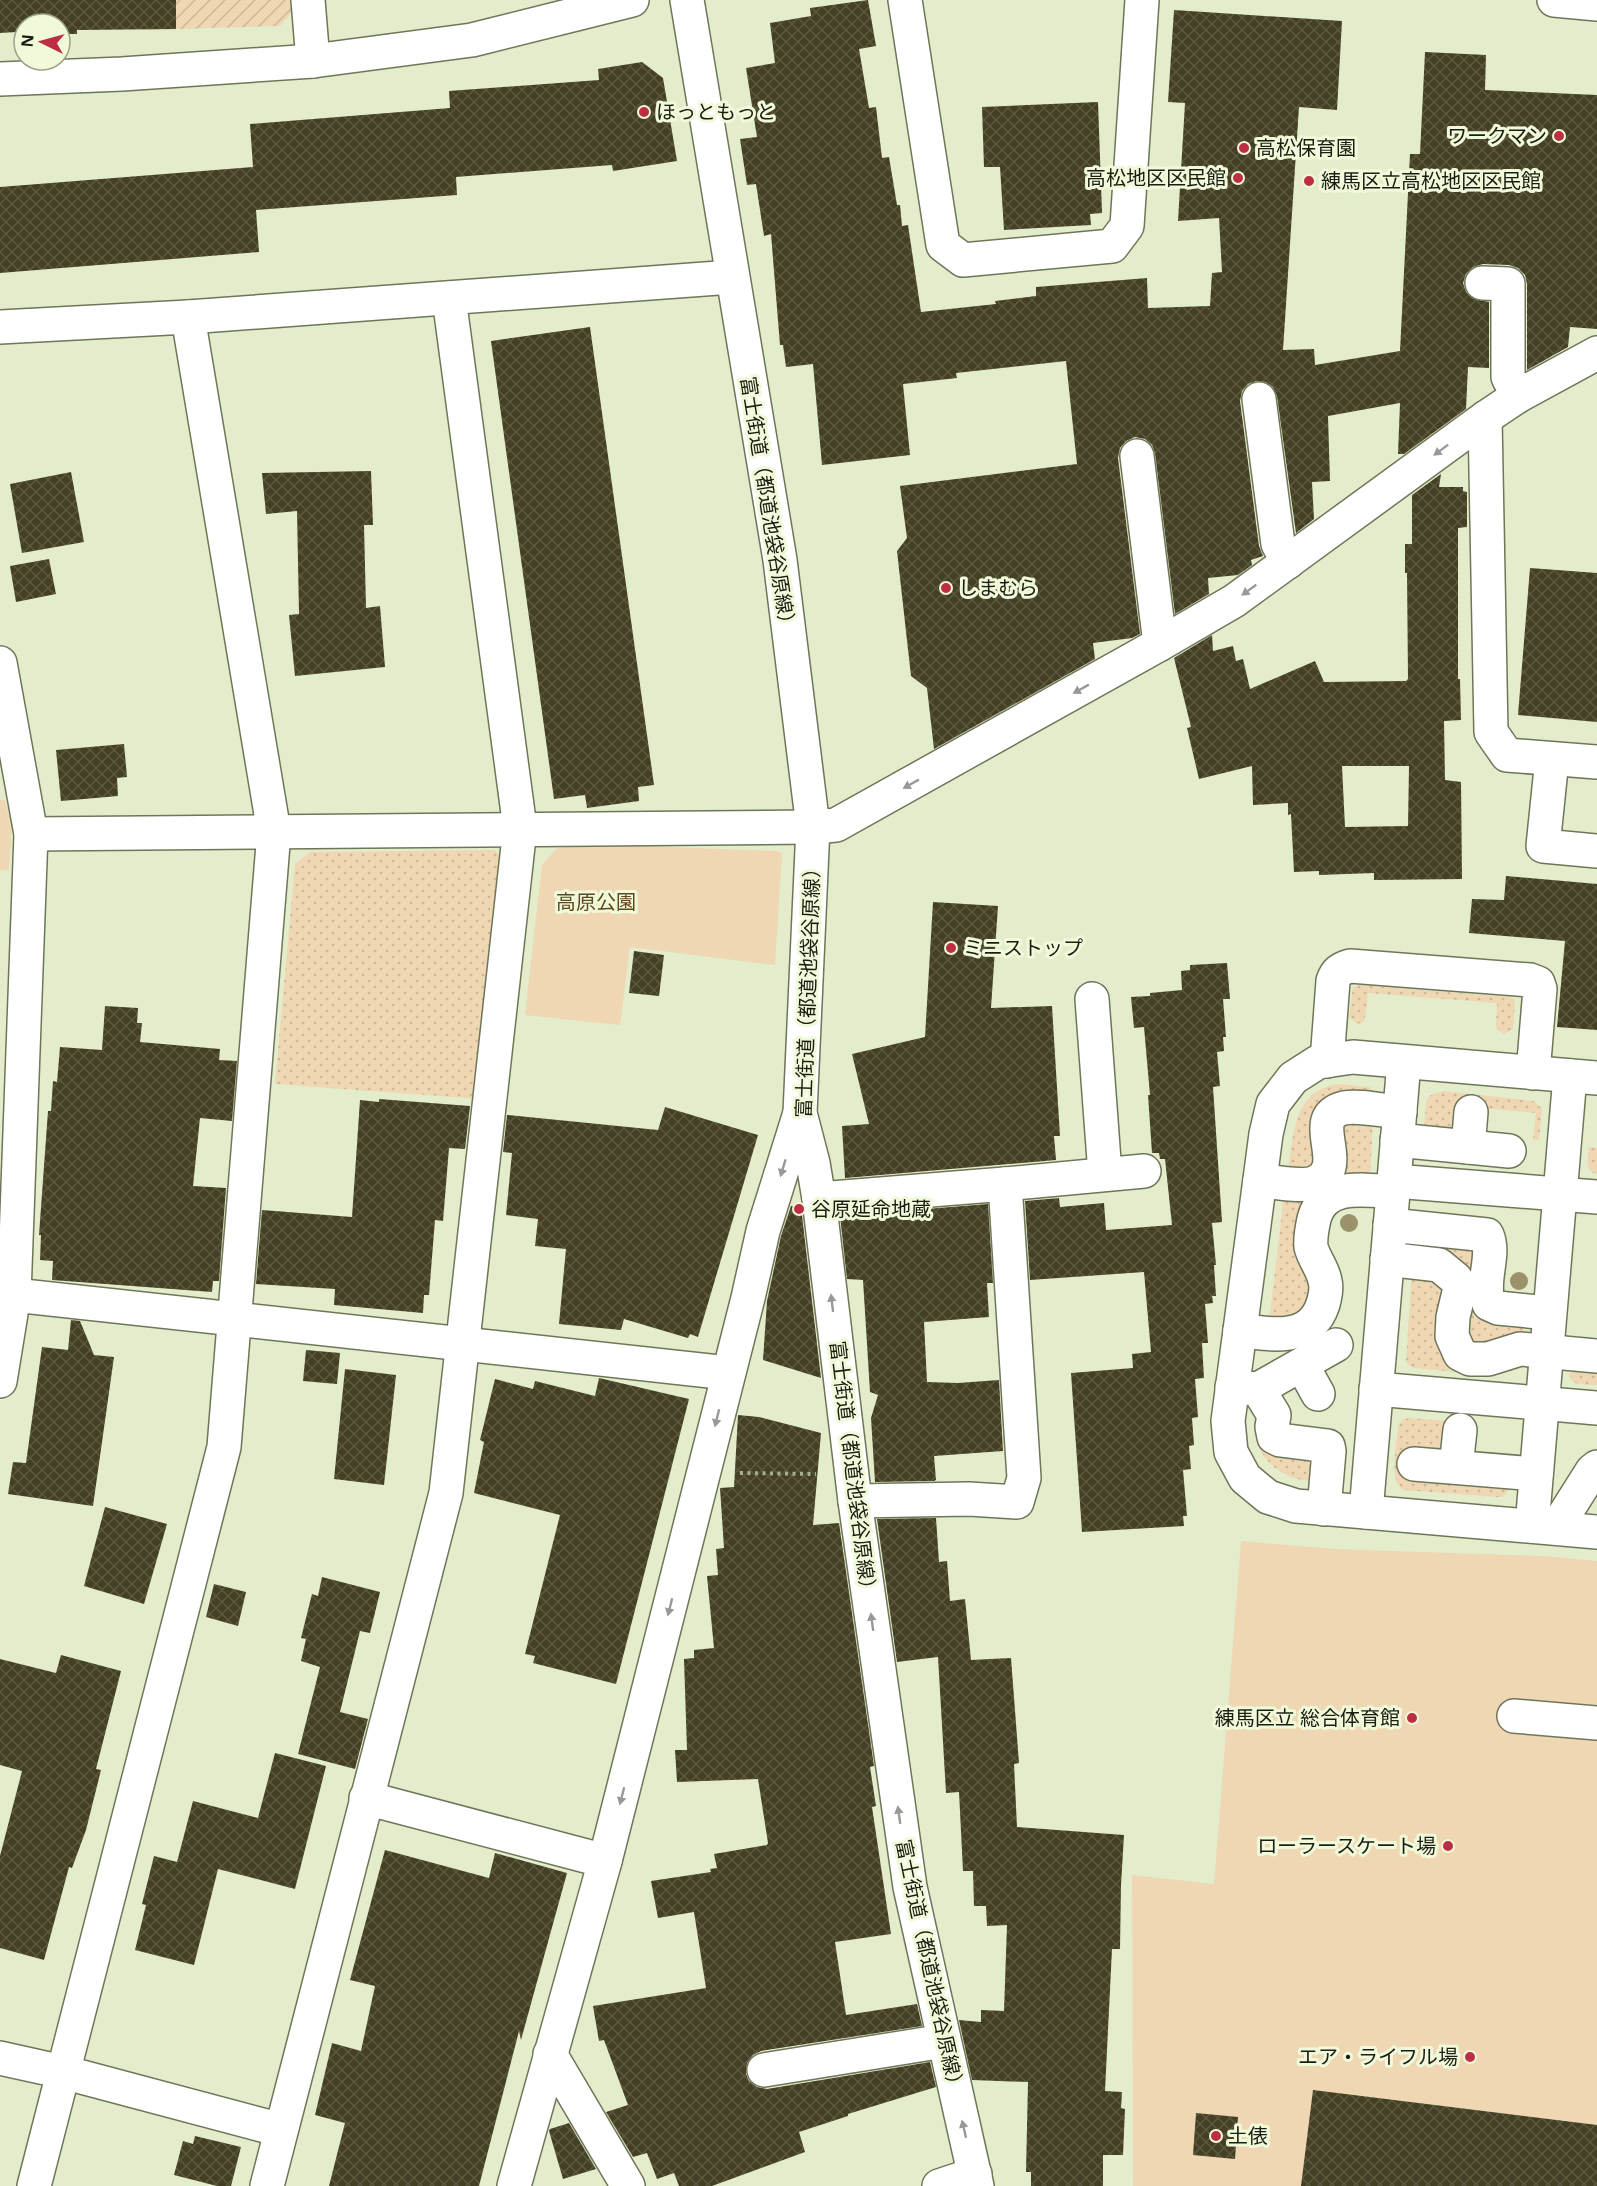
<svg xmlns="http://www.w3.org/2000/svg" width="1597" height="2186" viewBox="0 0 1597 2186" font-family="'Open Sans','Noto Sans JP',sans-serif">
	<defs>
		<pattern id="grass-dots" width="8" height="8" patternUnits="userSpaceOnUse" patternTransform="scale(1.5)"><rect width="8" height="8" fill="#eed7b2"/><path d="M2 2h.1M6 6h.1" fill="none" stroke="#ccb898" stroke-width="1.8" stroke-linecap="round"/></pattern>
		<pattern id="garden-furrows" width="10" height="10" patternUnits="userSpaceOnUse" patternTransform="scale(1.5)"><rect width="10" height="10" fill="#eed7b2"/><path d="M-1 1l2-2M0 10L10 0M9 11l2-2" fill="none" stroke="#ccb898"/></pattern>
		<pattern id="building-cross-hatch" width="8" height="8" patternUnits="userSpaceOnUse" patternTransform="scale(1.5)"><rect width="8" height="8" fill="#454024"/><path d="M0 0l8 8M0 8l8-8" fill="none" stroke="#5c5942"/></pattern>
	</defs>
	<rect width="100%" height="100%" fill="#e3edcc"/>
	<g fill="url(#grass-dots)">
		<polygon points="495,850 506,863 480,1099 275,1084 295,864 310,852"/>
		<polygon points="1360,985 1510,997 1514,999 1515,1005 1513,1029 1504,1034 1499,1031 1496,1026 1497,1003 1368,993 1365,1018 1363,1022 1357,1024 1349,1017 1353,987"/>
		<path d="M1341,1084L1370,1087L1374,1093L1355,1100L1322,1168L1288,1171C1294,1134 1293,1088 1341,1084Z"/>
		<polygon points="1443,1091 1534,1101 1542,1109 1539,1140 1533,1140 1536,1113 1459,1106 1456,1133 1424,1130 1426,1102 1429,1096"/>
		<polygon points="1338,1120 1373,1123 1370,1176 1332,1184 1315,1283 1307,1311 1269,1322 1285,1187 1305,1190"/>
		<path d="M1589,1147L1597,1148V1174C1584,1171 1588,1158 1589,1147Z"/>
		<polygon points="1412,1243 1479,1249 1474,1318 1523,1323 1524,1329 1522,1334 1492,1350 1468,1345 1466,1312 1411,1245"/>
		<polygon points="1412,1270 1443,1283 1459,1364 1457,1372 1413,1368 1406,1362"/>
		<polygon points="1573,1370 1597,1373 1597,1385 1577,1384 1571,1380 1569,1374"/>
		<path d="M1255,1415L1318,1451L1313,1481C1277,1481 1249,1451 1255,1415Z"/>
		<path d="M1408,1418L1448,1421L1444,1453L1511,1485L1510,1489L1503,1497H1498L1403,1490C1388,1480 1397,1444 1398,1427L1401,1421Z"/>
	</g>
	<g fill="#eed7b2">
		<polygon points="0,800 5,800 12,827 9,870 0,870"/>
		<polygon points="578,844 778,851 782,854 775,965 630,947 620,1025 525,1015 542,865 556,849"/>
		<polygon points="1241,1541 1335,1549 1544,1556 1597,1561 1597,2186 1133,2186 1132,1875 1214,1884"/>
	</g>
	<polygon fill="url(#garden-furrows)" points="146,0 294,0 294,10 280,26 146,30"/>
	<g fill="url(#building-cross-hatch)" fill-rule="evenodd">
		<polygon points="0,0 176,0 176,29 77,30 77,34 60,34 60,24 24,24 24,34 17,34 17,32 0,33"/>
		<polygon points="868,0 876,46 859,49 869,108 876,107 882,158 889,157 897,205 900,205 902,226 908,225 921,312 996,304 995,301 1036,296 1036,287 1147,278 1148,308 1210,306 1212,273 1222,272 1219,218 1178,221 1185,103 1168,102 1174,10 1342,21 1337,110 1299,107 1283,350 1314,349 1315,365 1400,351 1410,154 1420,154 1425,52 1486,55 1485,90 1597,95 1597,329 1570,327 1568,347 1527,370 1527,284 1525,275 1518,268 1509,265 1483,264 1473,267 1466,274 1463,283 1466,292 1472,298 1489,302 1489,368 1468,367 1466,409 1404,454 1398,454 1400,403 1328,416 1330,481 1312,482 1314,519 1296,533 1277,396 1273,387 1266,382 1256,381 1248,384 1242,391 1240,401 1259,546 1263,556 1251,560 1252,565 1238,575 1208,578 1209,594 1175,614 1155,453 1152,445 1145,439 1135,437 1126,441 1120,448 1118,458 1140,634 1132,638 1093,643 1095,659 934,749 927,688 911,676 897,551 907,538 900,486 1077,464 1066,361 956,373 957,378 903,384 910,455 822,465 813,364 786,367 783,345 780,345 771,234 764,236 756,184 747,185 740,139 757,137 746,68 775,63 770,23 811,16 810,8"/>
		<polygon points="642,62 663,78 677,161 613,171 612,165 456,177 457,195 256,210 259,252 0,273 0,187 253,167 250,124 450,108 449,91 599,80 598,69"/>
		<polygon points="1098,102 1102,213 1090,214 1091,225 1004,230 1000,167 984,167 982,107"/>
		<polygon points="590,327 654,785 638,787 639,801 587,808 585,795 554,799 491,341"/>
		<polygon points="371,471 373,525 364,525 366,608 380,606 385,667 295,676 289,615 299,614 297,511 266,514 262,473"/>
		<polygon points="71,472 84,542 22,553 10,484"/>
		<path d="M1441,474L1439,487H1463V491L1467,492V527L1458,528V679H1460L1461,720L1444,721L1445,780L1461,782L1462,879L1374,880V873L1319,875V871L1294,872L1291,814L1288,815V803L1253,805L1252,766L1199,779L1187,728L1191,727L1174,658L1212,635L1213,651L1233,646L1236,661L1243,659L1250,689L1315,661L1324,682L1406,681L1408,679L1407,573H1405V544H1412V495ZM1342,766H1409L1408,826L1345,827Z"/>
		<polygon points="49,559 56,594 16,602 10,566"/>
		<polygon points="1530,568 1597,573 1597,722 1518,715"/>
		<polygon points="124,744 127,777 117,778 118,796 61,801 56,750"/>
		<polygon points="1506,876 1597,884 1597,1030 1557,1027 1565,941 1469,933 1472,899 1504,900"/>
		<polygon points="933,902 998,906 991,1008 1052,1006 1060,1136 1054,1136 1056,1160 845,1178 842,1126 869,1124 852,1054 925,1037"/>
		<polygon points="634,951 664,955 659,996 629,993"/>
		<polygon points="1227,963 1230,999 1223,999 1226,1037 1223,1037 1224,1051 1217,1052 1220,1086 1213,1087 1222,1222 1212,1223 1216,1265 1214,1265 1216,1296 1212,1296 1213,1303 1205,1304 1208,1343 1202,1343 1204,1378 1195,1379 1198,1417 1192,1418 1194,1445 1189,1446 1191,1469 1183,1470 1187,1516 1183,1516 1184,1526 1082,1532 1071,1373 1133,1368 1132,1354 1151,1352 1144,1272 1030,1280 1025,1201 1059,1198 1060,1207 1104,1203 1106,1230 1172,1225 1165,1159 1160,1159 1159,1153 1152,1153 1148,1095 1150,1095 1144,1027 1134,1028 1131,997 1150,996 1150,993 1182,990 1181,971 1190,970 1190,965"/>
		<polygon points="105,1006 138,1008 137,1023 142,1023 140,1042 220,1049 219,1060 237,1061 232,1121 200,1118 193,1186 226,1188 219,1281 213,1281 212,1292 52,1280 53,1261 40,1260 41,1235 39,1235 48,1111 51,1111 53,1081 57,1082 60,1047 102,1050"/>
		<polygon points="379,1099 470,1106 465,1149 449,1148 443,1221 435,1220 429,1295 424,1295 423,1313 334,1305 335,1289 256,1284 262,1210 352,1217 360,1100 379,1102"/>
		<polygon points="665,1107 758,1135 698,1337 690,1334 688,1338 624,1319 621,1330 559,1324 566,1249 535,1246 538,1219 506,1215 512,1153 503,1152 507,1115 658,1130"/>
		<polygon points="988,1204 993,1283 987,1283 989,1317 924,1322 927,1382 958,1383 999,1380 1003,1451 934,1456 936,1480 934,1481 875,1482 871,1418 878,1395 870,1392 863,1280 847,1279 840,1216"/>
		<polygon points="791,1206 801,1207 821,1378 763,1360 767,1301 781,1236"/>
		<polygon points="71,1320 80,1321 94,1355 114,1357 93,1506 8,1494 13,1462 26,1463 42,1347 68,1350"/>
		<polygon points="306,1350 340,1353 337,1384 303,1381"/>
		<polygon points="345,1369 396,1375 384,1485 334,1479"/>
		<polygon points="599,1378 689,1399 616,1684 533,1663 535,1656 525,1654 560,1515 474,1493 484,1442 480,1440 495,1379 533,1389 535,1381 595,1396"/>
		<polygon points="738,1415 759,1417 821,1433 813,1525 839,1523 874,1766 870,1767 876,1806 872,1807 891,1934 835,1942 846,2015 917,2004 922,2026 761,2051 753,2055 747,2063 746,2074 749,2081 757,2087 767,2089 930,2062 936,2087 848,2114 848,2116 799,2132 805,2152 712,2186 679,2186 674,2173 657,2179 647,2153 633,2157 606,2112 628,2105 604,2040 599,2041 593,2006 706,1988 694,1912 658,1918 651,1881 711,1872 710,1869 717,1868 714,1854 767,1845 768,1843 758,1779 677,1782 675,1750 687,1750 684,1659 694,1658 694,1650 714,1648 707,1576 718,1575 716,1549 724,1548 720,1488 734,1487"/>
		<polygon points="105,1507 167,1524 144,1604 84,1586"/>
		<polygon points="936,1518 939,1562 947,1561 950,1601 965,1599 971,1660 1011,1658 1019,1763 1014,1764 1017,1827 1124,1835 1121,1885 1120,1949 1112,1949 1105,2091 1122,2092 1121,2108 1125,2109 1123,2155 1103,2155 1103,2186 1031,2186 1031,2172 1026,2172 1028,2082 972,2080 959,2020 981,2022 981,2010 1004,2011 1007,1925 987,1926 986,1906 974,1906 973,1871 963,1871 959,1792 946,1793 938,1657 897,1662 877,1519"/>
		<polygon points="322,1577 380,1592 370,1633 360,1631 340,1712 368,1719 355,1769 298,1754 320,1667 301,1661 306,1639 301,1638 312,1594 318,1596"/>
		<polygon points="214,1584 246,1592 238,1626 206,1617"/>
		<polygon points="61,1655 121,1671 96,1769 101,1770 86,1830 72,1868 69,1867 44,1960 0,1948 0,1856 22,1771 0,1765 0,1659 56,1673"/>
		<polygon points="275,1753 326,1766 295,1889 218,1869 194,1965 135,1950 146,1905 142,1904 154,1856 177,1862 193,1801 258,1818"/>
		<polygon points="385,1850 489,1878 495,1853 567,1873 521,2040 519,2031 479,2186 329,2186 345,2123 315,2115 332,2043 361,2051 375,1986 350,1980"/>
		<polygon points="1313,2090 1597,2125 1597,2186 1301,2186"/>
		<polygon points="1196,2113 1238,2117 1235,2159 1193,2155"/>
		<polygon points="569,2123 596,2169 563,2179 549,2131 550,2129"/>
		<polygon points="195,2136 241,2147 231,2186 217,2186 174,2175 183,2141 193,2144"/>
	</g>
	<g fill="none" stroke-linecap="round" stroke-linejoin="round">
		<defs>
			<g id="minor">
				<polyline points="308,0 313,61"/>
				<polyline points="905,0 943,245 963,260 1112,246 1127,226 1142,0"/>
				<polyline points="1554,0 1597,4"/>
				<polyline points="0,79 122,74 313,61 472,40 632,0"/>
				<polyline points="1482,283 1508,284 1508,377 1518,396"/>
				<polyline points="0,327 188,317 732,277"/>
				<polyline points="1259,399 1278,544 1288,562"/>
				<polyline points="1485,418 1491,732 1507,755 1597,762"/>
				<polyline points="1137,456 1160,644"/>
				<polyline points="0,663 31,834 14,1295 0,1381"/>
				<polyline points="1552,759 1543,846 1597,851"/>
				<polyline points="31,834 813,827 836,825 1160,644 1234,601 1485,418 1518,396 1597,353"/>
				<polyline points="1092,999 1105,1174"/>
				<path d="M1327,1061L1333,981C1336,972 1340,969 1350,966L1530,980L1538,983L1540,989L1533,1073"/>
				<polyline points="1597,1078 1353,1057 1318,1062 1293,1078 1273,1104 1266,1134 1228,1421 1231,1452 1245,1478 1268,1497 1296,1506 1597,1532"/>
				<polyline points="1397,1140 1509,1151"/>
				<polyline points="1468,1147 1471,1112"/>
				<path d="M1260,1180C1274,1182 1303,1188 1316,1182C1351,1165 1304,1118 1344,1108C1358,1105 1385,1111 1400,1112"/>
				<polyline points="1394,1181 1597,1197"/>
				<polyline points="1005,1184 1144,1171"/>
				<polyline points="819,1199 1005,1184 1024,1478 1017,1502 969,1499 855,1501"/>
				<path d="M1390,1225L1487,1235C1496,1256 1480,1282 1489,1304L1498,1308L1549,1313"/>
				<polyline points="1387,1259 1439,1265 1456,1279 1460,1288 1453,1317 1452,1336 1460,1354 1470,1359 1488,1359 1520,1349 1597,1356"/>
				<polyline points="0,1290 14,1295 728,1373"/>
				<path d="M1240,1330C1270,1335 1311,1342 1323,1304C1325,1297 1327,1288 1325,1281C1323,1269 1314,1259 1311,1247C1310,1238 1312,1228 1314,1219C1324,1182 1364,1190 1393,1192"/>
				<polyline points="1302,1365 1318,1394"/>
				<polyline points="1232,1387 1258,1389 1274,1415 1272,1427 1274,1437 1280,1440 1328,1446 1329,1451 1324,1509"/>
				<polyline points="1258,1389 1336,1345"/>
				<polyline points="1376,1389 1597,1408"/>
				<polyline points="1414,1464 1536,1474"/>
				<polyline points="1456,1467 1460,1430"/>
				<polyline points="1366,1512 1404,1062"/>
				<polyline points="1532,1526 1570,1076"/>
				<polyline points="1556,1528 1592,1471 1597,1467"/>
				<polyline points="1514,1716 1597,1723"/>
				<polyline points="366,1798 605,1861"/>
				<polyline points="550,2054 628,2186"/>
				<polyline points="0,2058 63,2072 281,2130"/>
				<polyline points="764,2070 944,2041"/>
				<polyline points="34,2186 224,1447 274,832 188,317"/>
				<polyline points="267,2186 446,1493 520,828 449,298"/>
				<polyline points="514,2186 605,1861 748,1298 763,1231 800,1113"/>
				<polyline points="939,2186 975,2174"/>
			</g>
			<polyline id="major" points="687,0 780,560 813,827 800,1113 813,1163 819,1199 855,1501 910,1887 977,2186"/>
		</defs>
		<use href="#minor" stroke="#6e7659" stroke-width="36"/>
		<use href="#major" stroke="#6e7659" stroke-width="36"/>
		<polyline stroke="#a6ae93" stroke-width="4" stroke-dasharray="3 4.5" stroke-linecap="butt" points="740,1473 816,1474"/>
		<use href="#minor" stroke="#fff" stroke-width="33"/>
		<use href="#major" stroke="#fff" stroke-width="33"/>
	</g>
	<g fill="#9b926c">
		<circle cx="1349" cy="1223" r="9"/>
		<circle cx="1519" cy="1281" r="9"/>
	</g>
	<defs><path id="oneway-solid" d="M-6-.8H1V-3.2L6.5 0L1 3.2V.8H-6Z" transform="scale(1.5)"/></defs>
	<g fill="#989994">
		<use href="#oneway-solid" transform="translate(1441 450) rotate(143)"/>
		<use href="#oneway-solid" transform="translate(1249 590) rotate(144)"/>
		<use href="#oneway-solid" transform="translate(1081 689) rotate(151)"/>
		<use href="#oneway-solid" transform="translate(911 784) rotate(151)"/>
		<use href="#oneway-solid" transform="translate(783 1168) rotate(107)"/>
		<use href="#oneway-solid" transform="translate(832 1303) rotate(-97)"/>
		<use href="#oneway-solid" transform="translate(717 1418) rotate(104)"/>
		<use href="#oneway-solid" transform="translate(670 1607) rotate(104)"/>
		<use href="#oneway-solid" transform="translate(872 1622) rotate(-98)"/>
		<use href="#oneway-solid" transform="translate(622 1796) rotate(104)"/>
		<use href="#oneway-solid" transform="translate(899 1815) rotate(-98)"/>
		<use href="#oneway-solid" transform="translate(964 2129) rotate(-103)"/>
	</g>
	<g fill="#bd2d44" stroke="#f0fada" stroke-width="2">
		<circle cx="644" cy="112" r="6"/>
		<circle cx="1559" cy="136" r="6"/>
		<circle cx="1244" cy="148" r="6"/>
		<circle cx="1238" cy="178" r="6"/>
		<circle cx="1309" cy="181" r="6"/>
		<circle cx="946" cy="588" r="6"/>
		<circle cx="951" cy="948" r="6"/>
		<circle cx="799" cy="1209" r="6"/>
		<circle cx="1412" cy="1718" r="6"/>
		<circle cx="1448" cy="1846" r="6"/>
		<circle cx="1470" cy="2057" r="6"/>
		<circle cx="1216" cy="2136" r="6"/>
	</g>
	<g text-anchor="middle" stroke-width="6" stroke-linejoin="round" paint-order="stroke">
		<g font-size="20" fill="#1a1d11" stroke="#f0fada" text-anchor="start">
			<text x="656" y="119">ほっともっと</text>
			<text x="1547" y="143" text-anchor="end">ワークマン</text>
			<text x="1256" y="155">高松保育園</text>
			<text x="1226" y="185" text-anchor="end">高松地区区民館</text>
			<text x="1321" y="188">練馬区立高松地区区民館</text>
			<text x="958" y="595">しまむら</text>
			<text x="963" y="955">ミニストップ</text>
			<text x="811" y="1216">谷原延命地蔵</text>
			<text x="1400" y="1725" text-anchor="end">練馬区立 総合体育館</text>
			<text x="1436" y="1853" text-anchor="end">ローラースケート場</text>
			<text x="1458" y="2064" text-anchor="end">エア・ライフル場</text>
			<text x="1228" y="2143">土俵</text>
		</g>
		<g font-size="20" fill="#1a1d11" stroke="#f0fada">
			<text transform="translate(768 505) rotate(81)" y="7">富士街道（都道池袋谷原線）</text>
			<text transform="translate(808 988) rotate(-88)" y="7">富士街道（都道池袋谷原線）</text>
			<text transform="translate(853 1470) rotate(83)" y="7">富士街道（都道池袋谷原線）</text>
			<text transform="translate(930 1967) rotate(78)" y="7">富士街道（都道池袋谷原線）</text>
		</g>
		<g font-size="20" fill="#60481e" stroke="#f0fada">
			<text x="596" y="909">高原公園</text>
		</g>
	</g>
	<g transform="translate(42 42) rotate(275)"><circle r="28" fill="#f0fada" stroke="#9aa28a" stroke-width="1.5"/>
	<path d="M0-4.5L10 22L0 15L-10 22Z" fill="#bd2d44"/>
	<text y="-9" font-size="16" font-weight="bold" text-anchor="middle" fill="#1a1d11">N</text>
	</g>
</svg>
